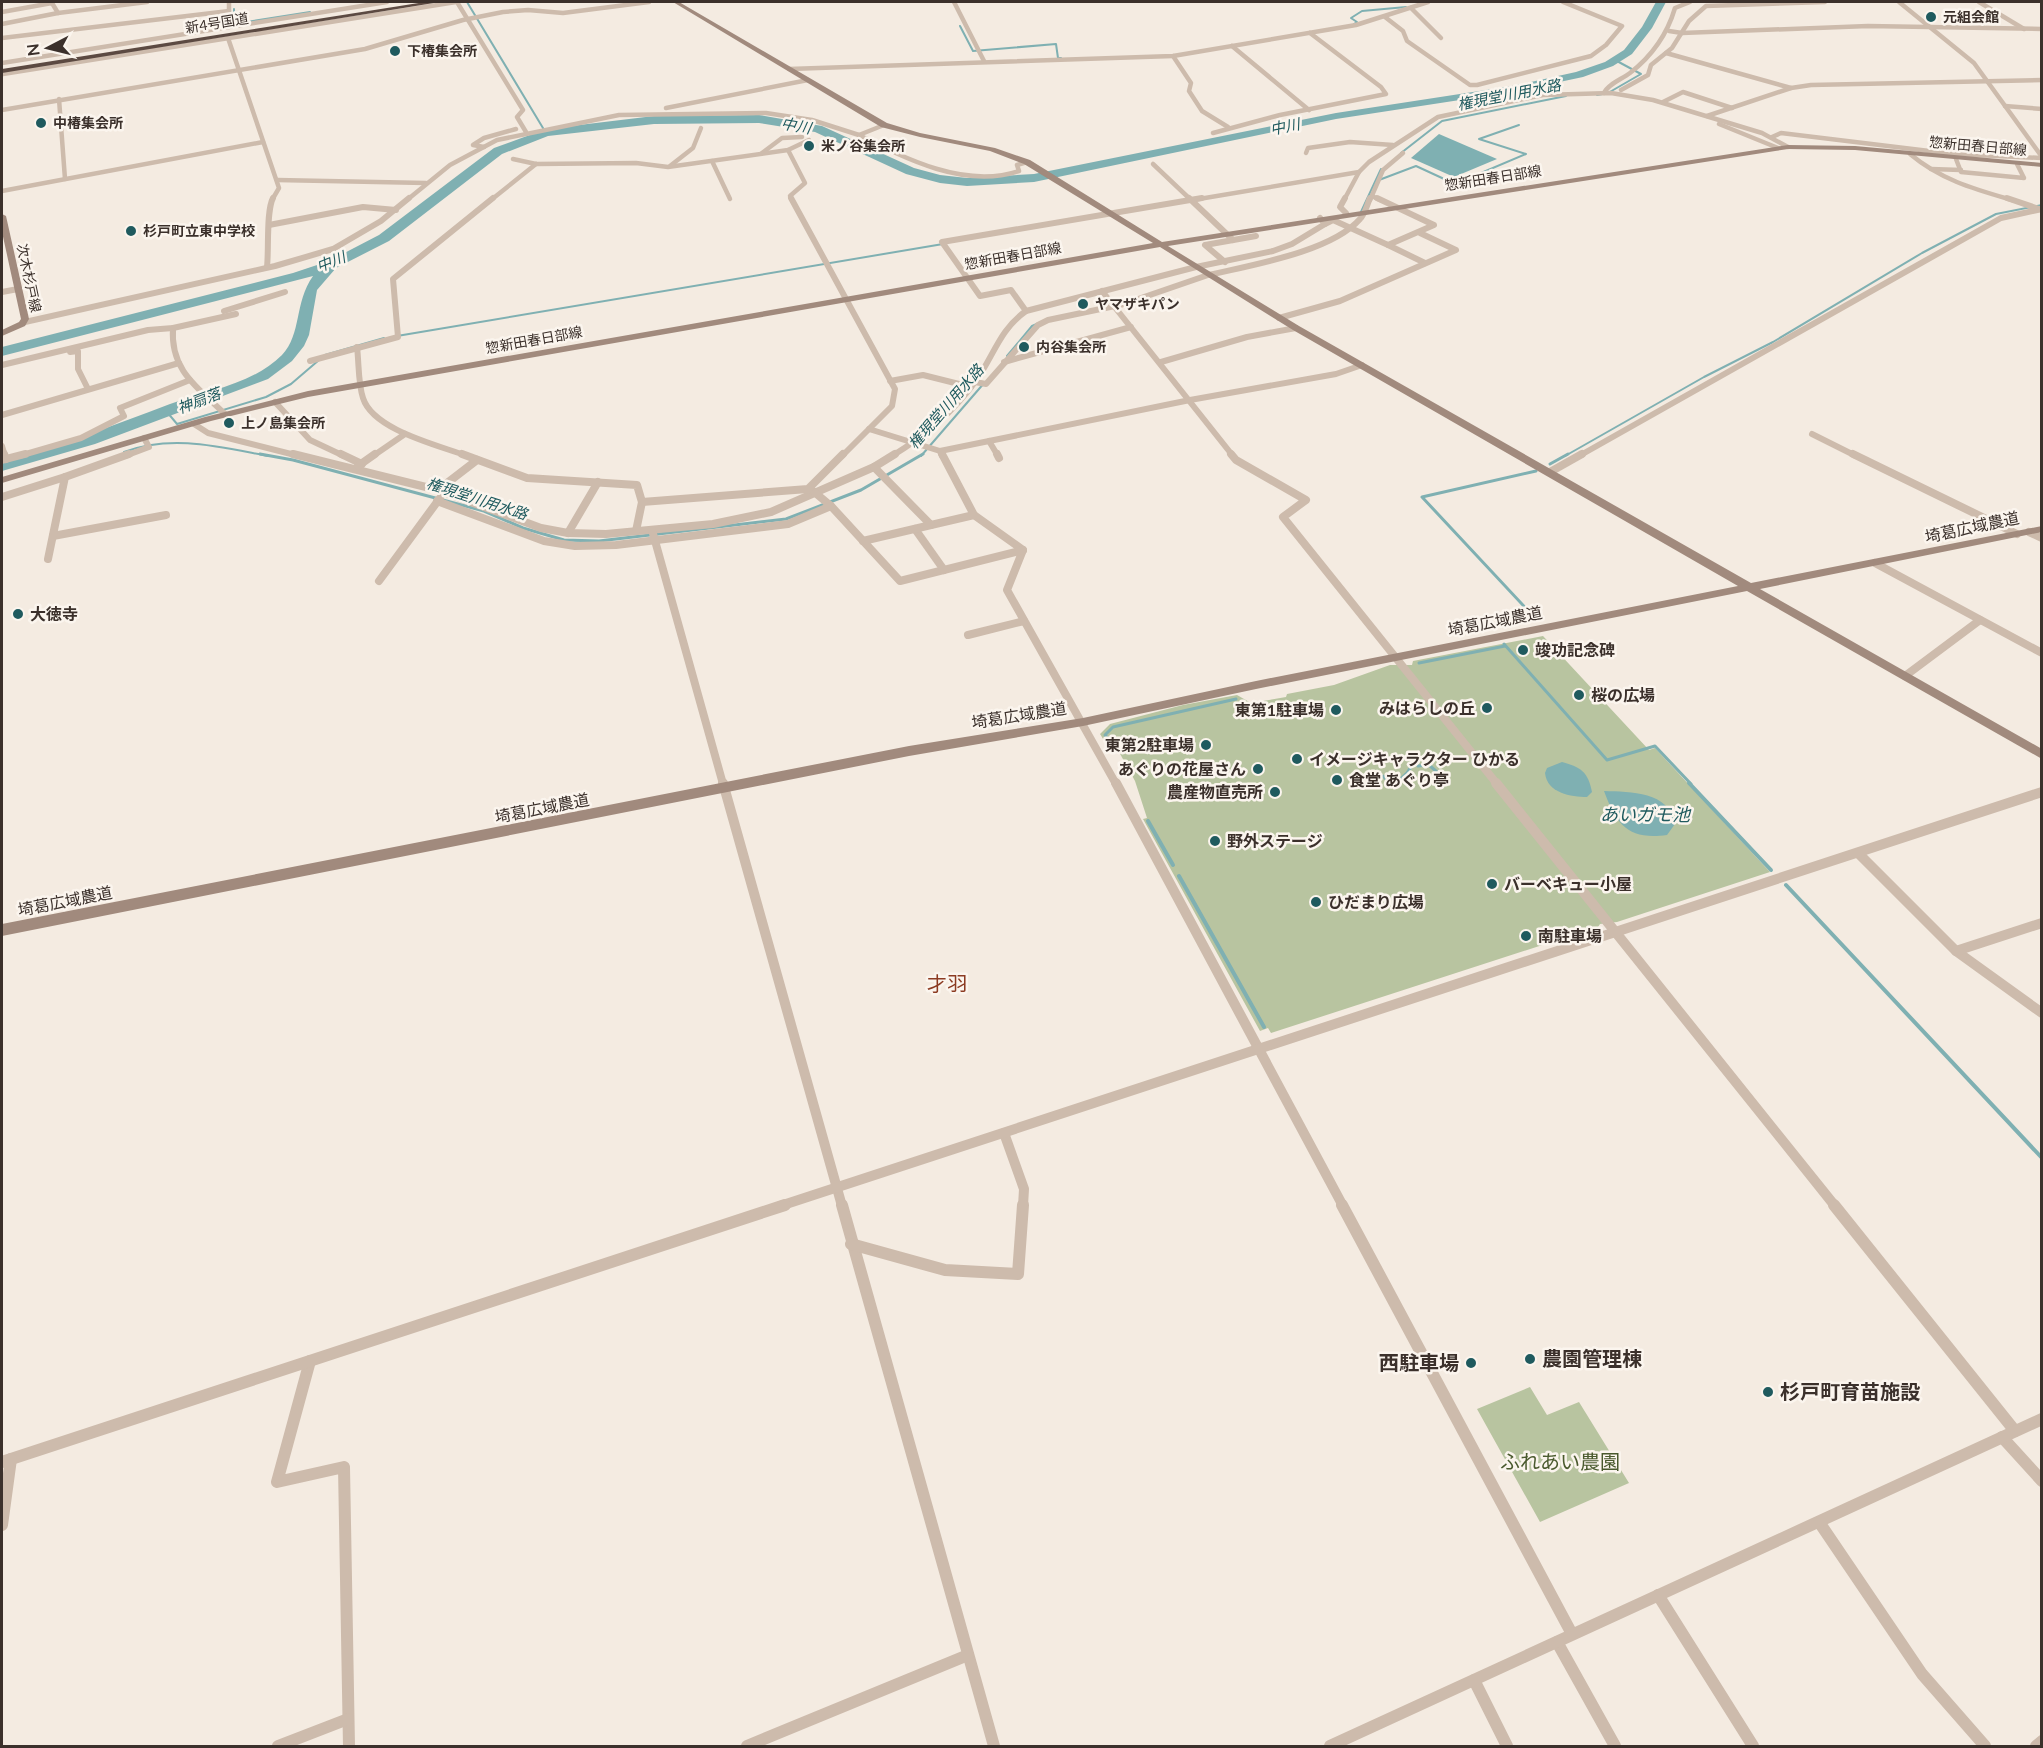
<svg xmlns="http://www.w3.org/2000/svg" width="2043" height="1748" viewBox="0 0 2043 1748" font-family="Lato,'Noto Sans JP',sans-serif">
	<rect width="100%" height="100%" fill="#f4ebe1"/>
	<g fill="#b8c4a0">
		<polygon points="1543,636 1649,750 1655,748 1770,872 1617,922 1600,924 1598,927 1271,1033 1268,1028 1260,1031 1143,819 1147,818 1135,781 1113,741 1105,742 1100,734 1110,724 1183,705 1237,695 1251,703 1286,697 1287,694 1334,685 1390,665 1412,665 1413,661"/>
		<polygon points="1530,1387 1547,1415 1579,1402 1629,1483 1540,1522 1477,1409"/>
	</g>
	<g fill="#7fb0b2">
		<polygon points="1439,134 1497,159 1454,177 1411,158"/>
		<path d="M1562,762C1581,767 1588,772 1592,792L1587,797C1571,797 1547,793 1545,773L1547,768Z"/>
		<path d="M1604,791C1631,792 1669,791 1675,824L1667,835C1629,840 1617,826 1604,791Z"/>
	</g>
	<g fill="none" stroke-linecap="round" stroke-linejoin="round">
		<g stroke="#7fb0b2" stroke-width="2">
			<polyline points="467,2 546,133"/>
			<polyline points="234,9 234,24 310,12"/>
			<polyline points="1354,24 1357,22 1351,18 1362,11 1406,7"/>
			<polyline points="960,26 973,51 1056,44 1058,58 1061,58"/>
			<polyline points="1597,95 1608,93 1641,74 1615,60"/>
			<polyline points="1401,153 1442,121 1566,96"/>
			<polyline points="1379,180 1416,166 1455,184 1526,154 1479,139 1519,125"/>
			<polyline points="1360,214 1381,169"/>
			<polyline points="397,336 943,244"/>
			<polyline points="325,355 384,338"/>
			<polyline points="1007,356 1032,326 1039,323"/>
			<polyline points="167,412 177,424 266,397 291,384 319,360"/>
			<path d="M124,452C172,434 220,447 268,456"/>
			<polyline points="921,456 985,382"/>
			<polyline points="1565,456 1704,377 1773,342 1922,253 1996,214 2042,205"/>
		</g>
		<g stroke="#7fb0b2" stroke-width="3">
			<polyline points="260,454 293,460 484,511 523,528 564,540 599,541 786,519 861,490 923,454"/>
			<polyline points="1550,464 1568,454"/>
			<polyline points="1508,625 1507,623 1535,618 1422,497 1536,471"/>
			<polyline points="1504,644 1607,760 1655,746 1691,784"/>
			<polyline points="1419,663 1505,646"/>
			<polyline points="1109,740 1105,735 1113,727 1236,699"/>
			<polyline points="1418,766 1429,765 1437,772"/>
			<path d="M1383,776L1390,783C1400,781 1406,776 1411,767"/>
		</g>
		<g stroke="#7fb0b2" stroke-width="4">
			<polyline points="1689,783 1771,870"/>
			<polyline points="1148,821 1173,865"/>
			<polyline points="1179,876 1264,1027"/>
			<polyline points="1786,885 2042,1158"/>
		</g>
		<path fill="#7fb0b2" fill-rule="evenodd" d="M1656,2H1666L1652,28L1632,54L1613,66L1583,77L1512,92L1336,119L1034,182L967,186L940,183L906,174L815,132L759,123L654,124L548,136L502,154L389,241L336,268L317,290L309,335L304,346L292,361L268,379L95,444L2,471V461C59,447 114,425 170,404C207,391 253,384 282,355C302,334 294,303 313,276L2,356V347L293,273L329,261L379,235L494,148L546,129L654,116L759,115L822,126L914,168L940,175L967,178L1034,174L1336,113L1512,86L1576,72L1605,62L1624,50L1642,27Z"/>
		<g stroke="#cdbbac" stroke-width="4.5">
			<polyline points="229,2 229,27"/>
			<polyline points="457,2 523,110 517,117 526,132"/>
			<polyline points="954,2 984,61"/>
			<polyline points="1899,2 1974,63 2042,157"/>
			<polyline points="1979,2 2024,29"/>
			<polyline points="1411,8 1441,38"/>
			<polyline points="2,12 52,3 58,13 2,24"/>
			<polyline points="58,13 147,2"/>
			<polyline points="1385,17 1403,31 1407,41 1470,85 1477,85 1591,56 1606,45 1622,26 1563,2"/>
			<polyline points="1669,31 1682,33 1868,26 2042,29"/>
			<polyline points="2,38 229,11"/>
			<polyline points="228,38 279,188 272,200"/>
			<polyline points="1232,46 1309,110"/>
			<polyline points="1666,53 1791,88"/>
			<polyline points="1173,56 1191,83 1189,91 1202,111 1228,127"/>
			<polyline points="2,63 387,2"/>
			<polyline points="789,69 1173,56 1356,25 1428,2"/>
			<polyline points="3,74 456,2"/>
			<polyline points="1621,90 1648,75 1651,65 1672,48 1689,21 1706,6 1825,2"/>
			<path d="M1604,93C1608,84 1622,79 1630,73C1652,56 1667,35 1675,8L1690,2"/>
			<polyline points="59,99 65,179"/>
			<polyline points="1663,102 1683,92 1732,108"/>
			<polyline points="2005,106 2042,109"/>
			<polyline points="666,108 808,80"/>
			<polyline points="2,110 365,49 463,20 503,12 528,10 563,13 649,2"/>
			<polyline points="1707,116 1791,88 1811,85 2042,80"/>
			<polyline points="1719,124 1778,148"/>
			<polyline points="1213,133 1280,115 1386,94 1381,87 1310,33"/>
			<path d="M859,135C906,159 965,189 1019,171L1017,165L1027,162"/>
			<polyline points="1772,137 1781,133 1954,154 2042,158"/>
			<polyline points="484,147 473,145 484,138 516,129"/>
			<polyline points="788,150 805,183 790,196 792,200"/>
			<polyline points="762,153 782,138 802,137"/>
			<polyline points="1306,153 1308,148 1350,142 1393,145"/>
			<path d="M1910,154C1941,180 1974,189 2012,200"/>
			<polyline points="513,159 536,164 636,163 668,167 788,150 809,140"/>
			<polyline points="1956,159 1961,172 2024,178 2017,164"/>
			<polyline points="712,161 730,199"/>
			<polyline points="1153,164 1191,200"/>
			<polyline points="670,166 693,148 701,128"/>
			<polyline points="1931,169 1961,170"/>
			<polyline points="277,180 426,183"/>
			<polyline points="2,191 263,142"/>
			<polyline points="1372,196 1380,200"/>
			<polyline points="407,200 450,165 497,140 619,115 766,113 812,120 859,135 884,125"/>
			<polyline points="491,200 536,164"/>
			<polyline points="1193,200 1359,172"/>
			<polyline points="1344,200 1359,172 1369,162 1438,117 1543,95 1611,93 1653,100 1762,133 1788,147"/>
			<polyline points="1370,200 1383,170 1403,153"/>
		</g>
		<g stroke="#cdbbac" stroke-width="6">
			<polyline points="791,198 895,389 892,406 842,456"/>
			<polyline points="1189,198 1233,240"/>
			<polyline points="1345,198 1340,207 1346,213"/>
			<polyline points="2007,198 2039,209"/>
			<polyline points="1325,224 1333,220 1388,245 1434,225 1377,198"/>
			<polyline points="269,225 363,207 396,210"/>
			<polyline points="1388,245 1425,263"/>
			<polyline points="1225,262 1205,245 1256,236"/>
			<path d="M267,267C269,249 266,211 273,198"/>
			<path d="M1209,275C1251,265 1331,252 1360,219C1365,214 1367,205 1370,198"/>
			<polyline points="1102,291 1233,456"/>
			<polyline points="2,292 18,289"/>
			<polyline points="1115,307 1208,275"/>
			<polyline points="224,311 285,292"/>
			<polyline points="1026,311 1011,290 980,296 942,242 1202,198"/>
			<polyline points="1279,318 1340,301 1456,250 1420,233"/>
			<polyline points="25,322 275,266 333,249 381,221 409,198"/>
			<path d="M173,328C170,370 197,387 225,414"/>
			<path d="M357,347C359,363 358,383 363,398C373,430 438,445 467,456"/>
			<polyline points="70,352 78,351 78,369 88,389"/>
			<polyline points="310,361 398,337 393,279 493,198"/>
			<polyline points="1004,362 1131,327"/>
			<polyline points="1161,362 1247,337 1296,328"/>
			<polyline points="2,365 148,330 173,328 236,314"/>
			<polyline points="890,381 923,375 971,387"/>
			<polyline points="975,382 986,384 1038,325 1048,320 1115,306"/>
			<polyline points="275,402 310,440 344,456"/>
			<polyline points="2,415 179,363"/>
			<polyline points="194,424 208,433 299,456"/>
			<polyline points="869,429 940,451 1190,400 1336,374 1362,365"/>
			<polyline points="1812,434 1856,456"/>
			<polyline points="989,441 998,456"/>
			<polyline points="2,446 5,456"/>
			<polyline points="940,451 942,456"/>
			<polyline points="19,456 81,438 124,416 120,408 190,380"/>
			<polyline points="125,456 149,447 144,438"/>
			<polyline points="373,456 405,434"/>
			<path d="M892,456C923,437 954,411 975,382C994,356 999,330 1026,311L1196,267L1273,251L1292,244L1325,224L1320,218"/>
			<polyline points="1579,456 2001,218 2042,209"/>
		</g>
		<g stroke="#cdbbac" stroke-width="8">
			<polyline points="4,454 6,459"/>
			<polyline points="293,454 438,490 541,528 568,533 606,534 713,524 771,512 874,467 895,454"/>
			<polyline points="341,454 362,464"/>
			<polyline points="462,454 527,478 637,485 642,502 636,531"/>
			<polyline points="942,454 974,515"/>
			<polyline points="997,454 999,458"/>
			<polyline points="1231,454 1236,460 1306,500 1283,517 1497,784"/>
			<polyline points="1853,454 2017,534"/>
			<polyline points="2,460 25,454"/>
			<polyline points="358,466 375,454"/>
			<polyline points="874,467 931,525 974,515 1023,550 1007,590 1116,784"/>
			<polyline points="1550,472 1582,454"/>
			<polyline points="438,490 477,460"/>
			<polyline points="813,491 831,506 900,581 1023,550"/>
			<polyline points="2,497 65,477"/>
			<polyline points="437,501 544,541 575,546 616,545 788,524 831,506"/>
			<polyline points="642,502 808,489 843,454"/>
			<polyline points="915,529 944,570"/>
			<polyline points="652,530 723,784"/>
			<polyline points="2029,532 2042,538"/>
			<polyline points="568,533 598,482"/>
			<polyline points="53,536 166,515"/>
			<polyline points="863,541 931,525"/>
			<polyline points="48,559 65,477 129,454"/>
			<polyline points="1875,563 2042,653"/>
			<polyline points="379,581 440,498"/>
			<polyline points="968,635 1024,621"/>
			<polyline points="1905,676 1980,620"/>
		</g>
		<g stroke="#cdbbac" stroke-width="10">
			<polyline points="723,783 842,1206"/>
			<polyline points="1116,783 1343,1206"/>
			<polyline points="1496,783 1835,1206"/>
			<polyline points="1858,853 1956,951 2042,1013"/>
			<polyline points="1956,951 2042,923"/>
			<polyline points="1004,1133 1024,1189 1023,1206"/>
			<polyline points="780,1206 2042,792"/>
		</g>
		<g stroke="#cdbbac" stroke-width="12">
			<polyline points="842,1205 994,1746"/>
			<polyline points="1342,1205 1572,1634"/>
			<polyline points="1834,1205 2015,1431"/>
			<polyline points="851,1244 945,1270 1018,1274 1023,1205"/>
			<polyline points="310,1361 277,1482 344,1467 349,1746"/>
			<polyline points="2002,1437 2042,1481"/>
			<polyline points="2,1462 785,1205"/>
			<polyline points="1819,1522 1922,1674 1985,1746"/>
			<polyline points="2,1525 11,1459"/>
			<polyline points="1658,1595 1753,1746"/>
			<polyline points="1557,1642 1615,1746"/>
			<polyline points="1474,1680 1507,1746"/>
			<polyline points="278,1746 348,1719"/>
			<polyline points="747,1746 968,1655"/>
			<polyline points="1330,1746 2042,1419"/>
			<polyline points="2036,1746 2042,1741"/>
		</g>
		<g fill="#a18a7d" fill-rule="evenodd">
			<polygon points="673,2 679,2 887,123 920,133 995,148 1030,160 1162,242 1788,145 1855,146 2042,163 2042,167 1855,150 1788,149 1168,246 1299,326 1751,583 2042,526 2042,532 1760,589 2042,749 2042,759 1747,591 1256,689 1083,726 909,756 2,936 2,924 909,746 1083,718 1256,681 1738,586 1293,330 1160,247 308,397 211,421 2,483 2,477 205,417 308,391 1153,243 1024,164 990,151 920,137 881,127"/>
			<polygon points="2,214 6,216 29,319 25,326 2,336 2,330 19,322 21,319 2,232"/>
		</g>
		<polygon fill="#5c4a42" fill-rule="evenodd" points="425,2 440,2 2,73 2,69"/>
	</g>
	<g fill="#1f5a5e" stroke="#fbf5ee" stroke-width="2">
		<circle cx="1931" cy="17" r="6"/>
		<circle cx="395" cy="51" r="6"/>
		<circle cx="41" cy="123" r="6"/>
		<circle cx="809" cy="146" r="6"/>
		<circle cx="131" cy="231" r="6"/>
		<circle cx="1083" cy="304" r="6"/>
		<circle cx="1024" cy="347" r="6"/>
		<circle cx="229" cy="423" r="6"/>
		<circle cx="18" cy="614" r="6"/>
		<circle cx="1523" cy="650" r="6"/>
		<circle cx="1579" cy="695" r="6"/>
		<circle cx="1487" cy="708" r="6"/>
		<circle cx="1336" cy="710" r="6"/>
		<circle cx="1206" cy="745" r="6"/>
		<circle cx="1297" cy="759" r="6"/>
		<circle cx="1258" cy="769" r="6"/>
		<circle cx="1337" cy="780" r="6"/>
		<circle cx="1275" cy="792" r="6"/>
		<circle cx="1215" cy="841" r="6"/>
		<circle cx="1492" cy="884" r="6"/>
		<circle cx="1316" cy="902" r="6"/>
		<circle cx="1526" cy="936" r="6"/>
		<circle cx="1530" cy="1359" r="6"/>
		<circle cx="1471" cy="1363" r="6"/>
		<circle cx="1768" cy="1392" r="6"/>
	</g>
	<g text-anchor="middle" stroke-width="5" stroke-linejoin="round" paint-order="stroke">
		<g font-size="14" font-weight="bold" fill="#3b302b" stroke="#fbf5ee" text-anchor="start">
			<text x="1943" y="22">元組会館</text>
			<text x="407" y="56">下椿集会所</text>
			<text x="53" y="128">中椿集会所</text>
			<text x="821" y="151">米ノ谷集会所</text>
			<text x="143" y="236">杉戸町立東中学校</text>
			<text x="1095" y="309">ヤマザキパン</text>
			<text x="1036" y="352">内谷集会所</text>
			<text x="241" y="428">上ノ島集会所</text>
		</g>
		<g font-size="14" fill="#3b302b" stroke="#fbf5ee">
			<text transform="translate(217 23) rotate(-9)" y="5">新4号国道</text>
			<text transform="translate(1978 146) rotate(5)" y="5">惣新田春日部線</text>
			<text transform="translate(1493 178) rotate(-9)" y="5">惣新田春日部線</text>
			<text transform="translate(1013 256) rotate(-10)" y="5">惣新田春日部線</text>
			<text transform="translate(29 278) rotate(78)" y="5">次木杉戸線</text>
			<text transform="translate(534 340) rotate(-10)" y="5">惣新田春日部線</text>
		</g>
		<g font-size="15" font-style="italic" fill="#1f5a5e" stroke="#fbf5ee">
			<text transform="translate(1509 95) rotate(-11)" y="5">権現堂川用水路</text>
			<text transform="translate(796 126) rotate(10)" y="5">中川</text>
			<text transform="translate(1285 127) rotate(-12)" y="5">中川</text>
			<text transform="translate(331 262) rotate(-22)" y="5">中川</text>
			<text transform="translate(199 401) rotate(-21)" y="5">神扇落</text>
			<text transform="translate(946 407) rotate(-49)" y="5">権現堂川用水路</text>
			<text transform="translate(477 499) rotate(18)" y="5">権現堂川用水路</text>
		</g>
		<g font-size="16" fill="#3b302b" stroke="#fbf5ee">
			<text transform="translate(1972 527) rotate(-12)" y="6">埼葛広域農道</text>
			<text transform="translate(1495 621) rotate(-11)" y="6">埼葛広域農道</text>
			<text transform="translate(1019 715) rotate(-9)" y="6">埼葛広域農道</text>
			<text transform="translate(542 808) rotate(-11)" y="6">埼葛広域農道</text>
			<text transform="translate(65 901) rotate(-11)" y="6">埼葛広域農道</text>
		</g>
		<g font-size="16" font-weight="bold" fill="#3b302b" stroke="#fbf5ee" text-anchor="start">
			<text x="30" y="620">大徳寺</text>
			<text x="1535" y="656">竣功記念碑</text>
			<text x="1591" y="701">桜の広場</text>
			<text x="1475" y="714" text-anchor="end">みはらしの丘</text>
			<text x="1324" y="716" text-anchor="end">東第1駐車場</text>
			<text x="1194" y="751" text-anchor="end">東第2駐車場</text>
			<text x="1309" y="765">イメージキャラクター ひかる</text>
			<text x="1246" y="775" text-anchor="end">あぐりの花屋さん</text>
			<text x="1349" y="786">食堂 あぐり亭</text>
			<text x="1263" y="798" text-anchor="end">農産物直売所</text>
			<text x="1227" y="847">野外ステージ</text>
			<text x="1504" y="890">バーベキュー小屋</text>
			<text x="1328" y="908">ひだまり広場</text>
			<text x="1538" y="942">南駐車場</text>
		</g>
		<g font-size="18" font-style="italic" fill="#1f5a5e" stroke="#fbf5ee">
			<text x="1645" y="821">あいガモ池</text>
		</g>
		<g font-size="20" fill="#8c3b22" stroke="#fbf5ee">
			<text x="947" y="991">才羽</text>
		</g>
		<g font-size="20" font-weight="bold" fill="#3b302b" stroke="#fbf5ee" text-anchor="start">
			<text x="1542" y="1366">農園管理棟</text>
			<text x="1459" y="1370" text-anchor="end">西駐車場</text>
			<text x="1780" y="1399">杉戸町育苗施設</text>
		</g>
		<g font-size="20" fill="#4a5a2e" stroke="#fbf5ee">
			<text x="1560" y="1469">ふれあい農園</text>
		</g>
	</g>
	<rect width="2043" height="1748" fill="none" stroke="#3b302b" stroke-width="6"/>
	<g transform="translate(48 48) rotate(263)" stroke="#fbf5ee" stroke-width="4.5" paint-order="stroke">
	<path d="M0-4.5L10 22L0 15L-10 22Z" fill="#3b302b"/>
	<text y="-9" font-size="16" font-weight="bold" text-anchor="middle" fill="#3b302b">N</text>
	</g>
</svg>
